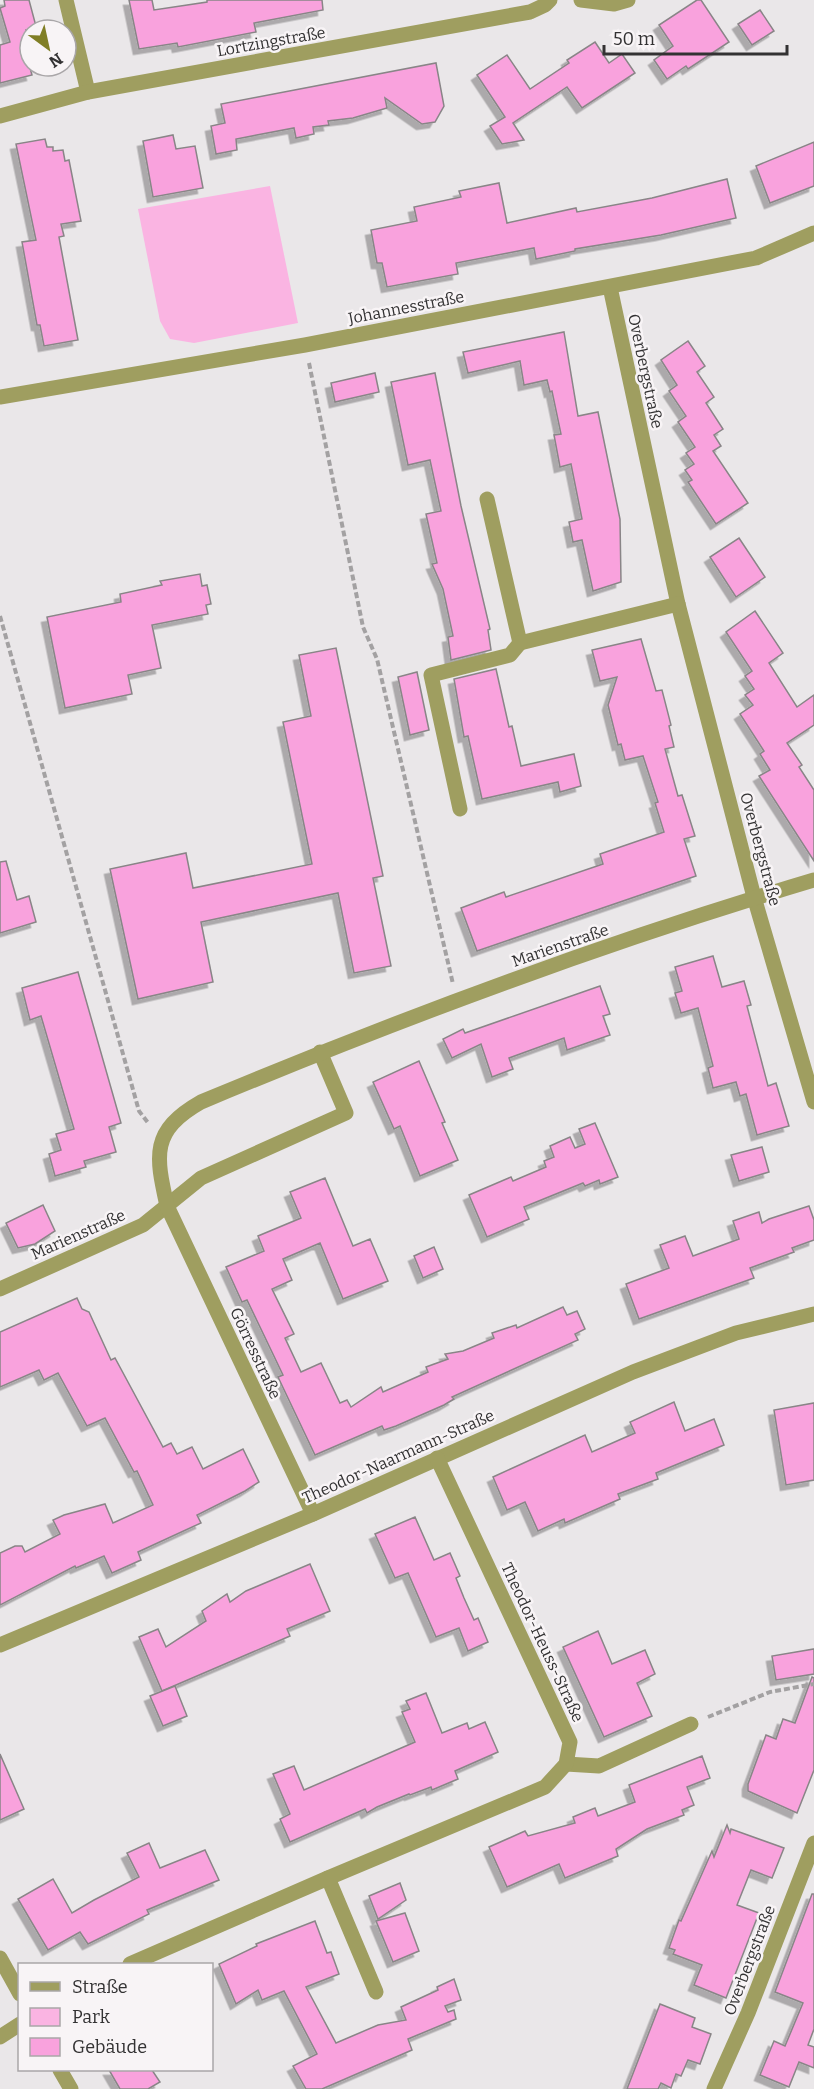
<svg xmlns="http://www.w3.org/2000/svg" width="814" height="2089" viewBox="0 0 814 2089" font-family="Bitter,serif">
	<defs>
		<filter id="shadow"><feDropShadow dx="-5.5" dy="5.5" stdDeviation="0" flood-color="#0004"/></filter>
	</defs>
	<rect width="100%" height="100%" fill="#eae7e9"/>
	<polygon fill="#fab4e2" points="270,186 298,323 194,343 170,339 160,321 138,209"/>
	<g fill="#f9a2dd" stroke="#898587" stroke-width="1.5" filter="url(#shadow)">
		<polygon points="4,0 29,0 37,30 26,30 30,44 30,66 36,66 30,68 32,75 0,83 0,45 10,42 0,8 5,6"/>
		<polygon points="129,0 152,0 154,10 207,2 207,0 322,0 323,10 254,23 256,32 178,47 177,43 139,49"/>
		<polygon points="697,0 701,0 729,42 688,69 686,66 667,79 654,60 673,46 659,25"/>
		<polygon points="760,10 774,31 752,45 738,24"/>
		<polygon points="595,42 609,63 622,54 635,73 582,108 567,87 513,123 524,140 502,144 490,126 505,117 477,75 507,55 530,89 569,63 567,60"/>
		<polygon points="436,63 444,106 435,122 422,124 385,98 387,108 353,118 328,121 329,125 313,127 314,134 296,138 294,128 236,139 237,150 216,154 211,126 225,123 221,104"/>
		<polygon points="173,135 176,149 195,146 203,188 153,197 143,141"/>
		<polygon points="45,139 47,147 53,147 53,151 63,150 65,161 69,160 81,221 61,224 64,236 59,237 78,340 44,346 40,325 37,325 22,242 36,240 16,144"/>
		<polygon points="814,142 814,186 770,203 756,166"/>
		<polygon points="727,179 736,218 661,235 575,249 575,251 536,259 534,248 456,263 458,274 387,287 382,263 377,263 371,230 417,221 414,207 461,197 459,191 499,183 507,223 576,208 577,212 652,198"/>
		<polygon points="564,332 578,416 598,412 620,519 621,582 593,591 582,540 573,542 569,522 582,519 571,464 560,467 554,435 561,434 552,391 550,392 547,380 524,385 520,361 468,373 463,352"/>
		<polygon points="688,341 705,366 697,372 714,397 706,403 723,429 714,435 721,446 713,451 748,503 716,524 688,482 692,480 685,470 694,464 686,453 695,447 678,422 686,416 669,391 677,385 661,360"/>
		<polygon points="375,373 379,392 335,402 331,383"/>
		<polygon points="435,373 461,506 490,629 488,630 491,650 451,660 448,637 453,636 443,589 432,564 437,563 426,514 441,511 430,460 408,465 391,382"/>
		<polygon points="739,538 765,577 736,597 710,557"/>
		<polygon points="200,574 202,586 207,585 211,604 206,605 208,614 152,625 161,668 128,675 132,694 65,708 47,617 121,602 120,594 162,585 160,581"/>
		<polygon points="755,611 783,653 769,663 797,707 814,695 814,725 787,743 802,765 799,767 814,790 814,861 759,776 770,770 760,754 764,751 740,714 753,705 745,695 754,689 745,676 752,671 726,632"/>
		<polygon points="641,639 656,691 662,690 671,725 669,726 674,747 665,749 678,796 682,795 695,836 684,839 696,876 477,951 461,908 504,892 506,897 603,864 600,854 664,832 655,803 658,802 643,756 625,760 621,744 618,745 608,705 617,677 600,681 592,650"/>
		<polygon points="336,648 383,876 373,878 391,966 354,973 338,893 201,922 213,982 138,999 110,869 186,853 193,888 312,864 283,722 311,716 299,655"/>
		<polygon points="496,669 509,727 512,726 521,766 574,754 581,786 560,792 558,782 482,799 468,736 464,737 454,679"/>
		<polygon points="417,672 429,730 410,735 398,677"/>
		<polygon points="6,861 17,900 29,896 36,922 0,933 0,862"/>
		<polygon points="713,956 722,987 744,981 751,1005 747,1006 768,1086 776,1083 789,1126 757,1135 746,1094 740,1096 736,1082 713,1088 708,1068 713,1066 698,1008 681,1013 675,993 682,991 675,967"/>
		<polygon points="78,972 121,1123 109,1127 116,1152 84,1161 86,1167 55,1176 49,1154 61,1150 56,1134 74,1129 41,1016 30,1020 22,988"/>
		<polygon points="600,986 610,1014 603,1016 610,1035 567,1050 564,1038 509,1058 513,1069 492,1077 481,1044 452,1058 443,1039 463,1029 465,1033"/>
		<polygon points="419,1061 445,1122 442,1123 458,1160 420,1176 400,1126 394,1129 373,1082"/>
		<polygon points="595,1123 618,1177 600,1184 599,1180 585,1186 583,1183 524,1207 529,1219 487,1237 469,1195 511,1177 513,1181 546,1167 544,1161 554,1157 550,1146 570,1137 575,1148 585,1144 579,1129"/>
		<polygon points="762,1147 769,1172 739,1181 731,1155"/>
		<polygon points="325,1178 353,1246 370,1239 388,1281 343,1299 320,1243 283,1259 292,1280 272,1289 294,1334 285,1338 301,1372 321,1363 340,1403 347,1400 351,1407 381,1387 383,1392 428,1372 426,1367 448,1359 445,1354 463,1351 494,1338 492,1333 516,1325 517,1328 563,1307 567,1315 577,1311 585,1329 575,1334 578,1340 452,1397 454,1399 444,1405 396,1426 384,1430 382,1426 315,1455 278,1377 283,1375 247,1300 242,1302 226,1267 264,1251 258,1236 301,1218 290,1192"/>
		<polygon points="43,1205 55,1231 35,1244 18,1248 6,1223"/>
		<polygon points="809,1206 814,1220 814,1240 792,1248 794,1252 750,1268 754,1278 639,1319 626,1284 669,1268 660,1245 685,1236 693,1256 739,1239 733,1221 759,1212 762,1223 769,1219"/>
		<polygon points="434,1247 443,1269 423,1278 414,1256"/>
		<polygon points="77,1298 82,1309 89,1312 111,1360 115,1358 163,1447 171,1443 177,1454 192,1447 203,1469 243,1449 259,1482 245,1491 197,1515 201,1523 138,1552 141,1560 112,1573 104,1556 76,1568 75,1566 0,1605 0,1553 15,1546 22,1546 25,1552 60,1534 53,1520 64,1515 105,1504 113,1523 153,1505 137,1471 134,1472 105,1418 87,1426 58,1373 44,1380 39,1370 0,1387 0,1332"/>
		<polygon points="674,1402 685,1431 714,1419 724,1445 656,1473 658,1479 618,1494 620,1499 565,1523 564,1519 538,1531 525,1502 507,1510 493,1477 585,1435 592,1452 635,1433 630,1422"/>
		<polygon points="814,1403 814,1480 786,1485 774,1410"/>
		<polygon points="415,1517 434,1560 450,1553 460,1576 456,1578 464,1598 474,1620 478,1618 488,1642 468,1651 459,1628 436,1637 408,1573 395,1578 375,1534"/>
		<polygon points="310,1564 330,1611 287,1629 290,1636 162,1691 139,1637 158,1629 166,1647 206,1621 202,1611 227,1594 230,1602 246,1591"/>
		<polygon points="598,1631 612,1664 645,1650 655,1674 637,1683 652,1716 604,1737 563,1647"/>
		<polygon points="814,1649 814,1674 776,1680 772,1656"/>
		<polygon points="812,1677 814,1678 814,1770 797,1813 748,1791 748,1784 766,1735 776,1739 783,1719 795,1723"/>
		<polygon points="175,1686 187,1716 163,1726 150,1696"/>
		<polygon points="426,1693 442,1733 467,1723 469,1729 485,1722 498,1752 455,1771 458,1779 432,1790 431,1787 410,1795 409,1794 377,1807 367,1813 365,1809 290,1842 280,1819 290,1814 273,1774 294,1766 304,1790 415,1742 402,1712 410,1709 406,1701"/>
		<polygon points="0,1754 24,1809 0,1820"/>
		<polygon points="702,1756 710,1778 687,1787 694,1805 682,1810 684,1815 647,1829 616,1849 618,1856 565,1878 559,1864 507,1887 489,1847 525,1831 528,1836 575,1823 573,1817 595,1808 598,1816 635,1802 629,1785"/>
		<polygon points="727,1825 730,1833 731,1829 784,1848 772,1878 751,1870 737,1905 759,1913 726,1998 694,1985 702,1965 673,1954 675,1950 669,1948 679,1920 681,1921 712,1851 714,1857"/>
		<polygon points="149,1843 160,1868 205,1850 219,1880 147,1910 149,1914 88,1944 80,1932 48,1950 18,1899 53,1879 72,1913 94,1900 139,1877 127,1853"/>
		<polygon points="400,1883 406,1900 378,1919 369,1896"/>
		<polygon points="812,1894 814,1894 814,2029 808,2045 814,2047 814,2068 799,2062 789,2087 760,2075 774,2041 785,2046 803,2003 775,1992"/>
		<polygon points="405,1913 419,1951 393,1962 376,1921"/>
		<polygon points="315,1921 327,1953 331,1952 339,1974 306,1987 336,2043 378,2025 406,2020 401,2007 438,1990 437,1987 454,1979 461,2000 445,2006 448,2012 454,2010 456,2019 408,2039 412,2050 322,2089 306,2089 293,2066 317,2054 284,1991 262,2000 258,1990 236,2004 219,1964 257,1946 256,1944"/>
		<polygon points="660,2004 695,2018 692,2027 711,2034 700,2064 688,2060 681,2076 676,2074 671,2088 661,2083 658,2089 627,2089"/>
		<polygon points="109,2070 152,2070 160,2082 148,2089 120,2089"/>
	</g>
	<g fill="none" stroke-linecap="round" stroke-linejoin="round">
		<g stroke="#a3a1a2" stroke-width="4" stroke-dasharray="6 3" stroke-linecap="butt">
			<polyline points="309,363 363,627 377,659 453,984"/>
			<polyline points="0,616 139,1111 149,1124"/>
			<polyline points="708,1717 770,1692 814,1684"/>
		</g>
		<g stroke="#9f9e60" stroke-width="15">
			<polyline points="66,0 88,92"/>
			<polyline points="581,0 614,4 628,0"/>
			<polyline points="0,116 88,92 530,12 545,5 550,0"/>
			<polyline points="610,287 678,604 754,897 814,1102"/>
			<polyline points="0,397 305,345 756,258 814,233"/>
			<polyline points="487,499 520,643 678,604"/>
			<polyline points="460,809 431,675 510,655 520,643"/>
			<polyline points="0,1289 143,1225 201,1178 346,1113 320,1052"/>
			<path d="M313,1514L167,1206C156,1156 150,1131 201,1102C402,1018 606,942 814,880"/>
			<polyline points="0,1645 313,1514 633,1372 736,1333 814,1314"/>
			<polyline points="566,1764 599,1766 691,1724"/>
			<polyline points="328,1878 376,1992"/>
			<polyline points="0,1958 20,1994"/>
			<polyline points="130,1964 328,1878 545,1787 566,1764 570,1742 437,1458"/>
			<polyline points="0,2037 20,2024"/>
			<polyline points="60,2070 71,2089"/>
			<polyline points="714,2089 748,2013 814,1843"/>
		</g>
	</g>
	<g text-anchor="middle" stroke-width="5" stroke-linejoin="round" paint-order="stroke">
		<g font-size="16" fill="#333233" stroke="#f8f4f6">
			<text transform="translate(271 41) rotate(-10)" y="6">Lortzingstraße</text>
			<text transform="translate(406 307) rotate(-11)" y="6">Johannesstraße</text>
			<text transform="translate(646 371) rotate(78)" y="6">Overbergstraße</text>
			<text transform="translate(761 849) rotate(75)" y="6">Overbergstraße</text>
			<text transform="translate(560 945) rotate(-19)" y="6">Marienstraße</text>
			<text transform="translate(78 1234) rotate(-24)" y="6">Marienstraße</text>
			<text transform="translate(256 1353) rotate(65)" y="6">Görresstraße</text>
			<text transform="translate(398 1456) rotate(-24)" y="6">Theodor-Naarmann-Straße</text>
			<text transform="translate(543 1642) rotate(65)" y="6">Theodor-Heuss-Straße</text>
			<text transform="translate(749 1960) rotate(-69)" y="6">Overbergstraße</text>
		</g>
	</g>
	<rect x="18" y="1963" width="195" height="108" fill="#f8f4f6" stroke="#a9a6a8" stroke-width="1.5"/>
	<rect x="30" y="1982" width="30" height="9" fill="#9f9e60" stroke="#a9a6a8" stroke-width="1.5"/>
	<text x="72" y="1993" font-size="18" fill="#333233">Straße</text>
	<rect x="30" y="2008" width="30" height="18" fill="#fab4e2" stroke="#a9a6a8" stroke-width="1.5"/>
	<text x="72" y="2023" font-size="18" fill="#333233">Park</text>
	<rect x="30" y="2038" width="30" height="18" fill="#f9a2dd" stroke="#a9a6a8" stroke-width="1.5"/>
	<text x="72" y="2053" font-size="18" fill="#333233">Gebäude</text>
	<g transform="translate(48 48) rotate(147)"><circle r="28" fill="#f8f4f6" stroke="#a9a6a8" stroke-width="1.5"/>
	<path d="M0-4.5L10 22L0 15L-10 22Z" fill="#807e25"/>
	<text y="-9" font-size="16" font-weight="bold" text-anchor="middle" fill="#333233">N</text>
	</g>
	<path d="M604 45v9h183v-9" fill="none" stroke="#333233" stroke-width="3"/>
	<text x="613" y="45" font-size="18" fill="#333233" stroke="#f8f4f6" stroke-width="4.5" paint-order="stroke">50 m</text>
</svg>
